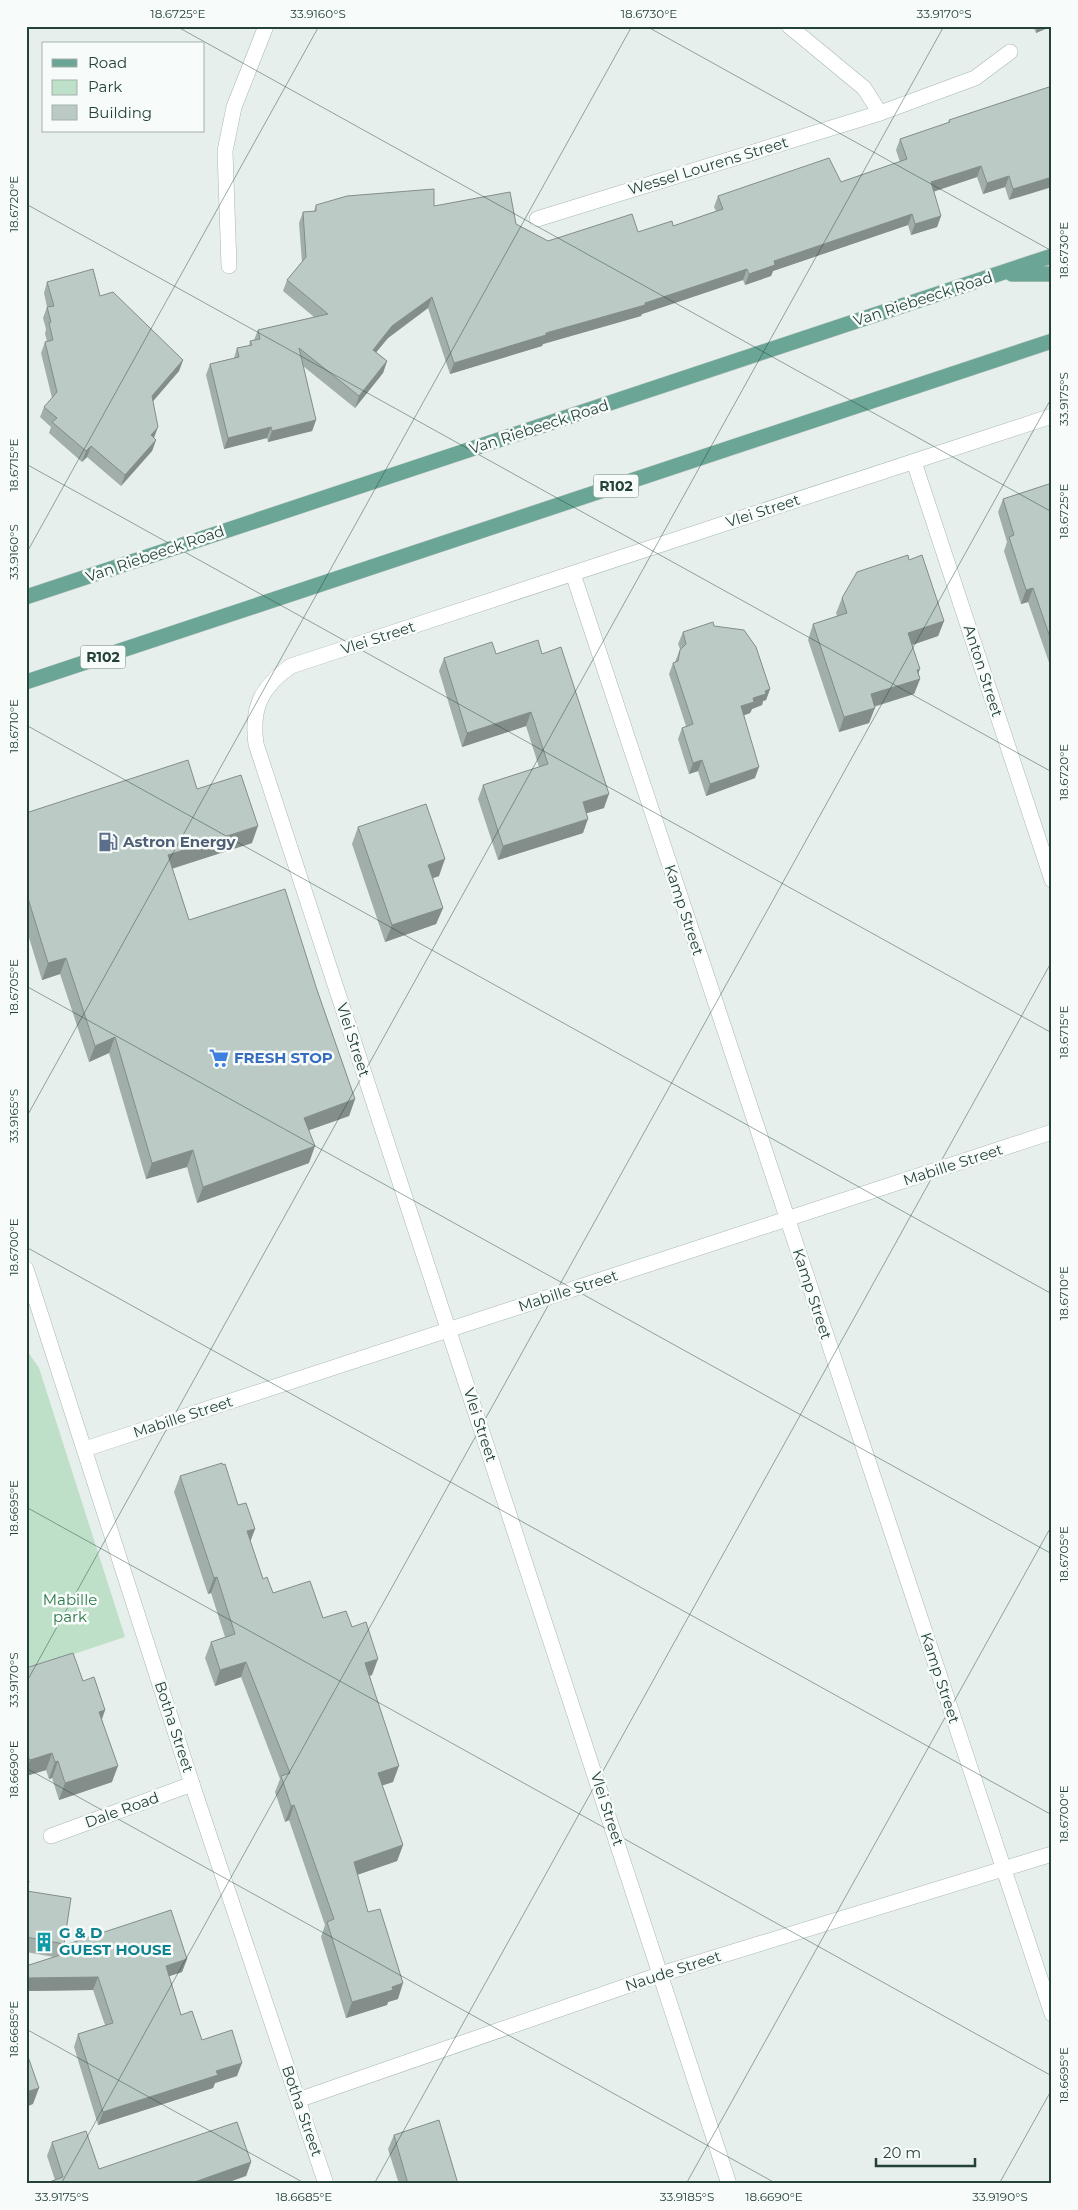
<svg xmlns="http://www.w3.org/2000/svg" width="1078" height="2210" viewBox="0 0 1078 2210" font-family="Montserrat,sans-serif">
	<rect width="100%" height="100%" fill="#e6efeb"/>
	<polygon fill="#bfe0c8" points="26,1349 39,1368 125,1637 26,1670"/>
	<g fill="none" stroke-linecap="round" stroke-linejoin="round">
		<defs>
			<g id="minor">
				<polyline points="789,26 864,88 880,113"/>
				<polyline points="537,219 880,113 975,78 1010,52"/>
				<polyline points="229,266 225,151 234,107 266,26"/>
				<polyline points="914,462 1052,880"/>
				<polyline points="573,574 1052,2014"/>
				<polyline points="26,1269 192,1784 326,2184"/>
				<polyline points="85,1449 1052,1132"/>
				<polyline points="51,1836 192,1784"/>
				<polyline points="298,2100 661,1974 1052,1854"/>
				<path d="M729,2184L256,744C251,708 261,687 291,666L1052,416"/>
			</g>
			<g id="major">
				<polyline points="1012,274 1052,274"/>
				<polyline points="26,597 1052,256"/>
				<polyline points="26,682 1052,341"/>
			</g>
		</defs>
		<use href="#minor" stroke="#a8b8b2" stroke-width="16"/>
		<use href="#major" stroke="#c2cac8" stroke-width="16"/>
		<use href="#minor" stroke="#fff" stroke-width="15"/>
		<use href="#major" stroke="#6aa596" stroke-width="15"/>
	</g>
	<g fill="#a1aea9">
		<polygon points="1033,26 1052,26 1052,29 1051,27 1036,33"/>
		<polygon points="1052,86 1009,200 1005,187 983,194 977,177 933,191 941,216 937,227 911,235 908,225 773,271 771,276 745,285 743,280 642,314 641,316 543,344 542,346 450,374 428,308 388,338 376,352 387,361 383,373 355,408 303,366 316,420 312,431 268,442 267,438 224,449 206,375 210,364 234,358 237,348 249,346 250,341 254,340 258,330 314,317 283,291 287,280 302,262 299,223 303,212 314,211 316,205 434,206 516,224 548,241 638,232 673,226 716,211 714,207 718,196 841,182 900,162 896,150 900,139 948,123 949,120"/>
		<polygon points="47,282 100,296 183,360 179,371 153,401 154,438 156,440 152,451 121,486 87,457 82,462 49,433 51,427 40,417 44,407 52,398 41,353 45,342 47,341 45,334 46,329 43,318 47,307 44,293"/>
		<polygon points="1052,483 1052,671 1028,602 1021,604 1004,551 1007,542 998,512 1003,499"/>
		<polygon points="909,560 944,621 938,636 912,645 920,679 914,694 874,707 869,723 839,732 808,640 813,624 837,616 836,613 842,598"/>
		<polygon points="714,626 770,689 766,700 763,701 762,705 752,709 750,713 744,715 755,778 706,796 698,771 689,774 678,739 682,728 686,726 669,674 673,663 675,662 680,649 678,644 683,632"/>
		<polygon points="496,654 542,654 604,808 586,813 583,833 498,860 478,799 483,785 539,767 526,726 462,747 439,671 444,658"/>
		<polygon points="197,789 252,843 172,868 189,920 317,990 355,1099 349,1116 309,1130 309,1163 197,1203 187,1167 146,1179 109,1053 89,1062 60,974 42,980 26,928 26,813"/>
		<polygon points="358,827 439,876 433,878 443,908 436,924 385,942 352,844"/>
		<polygon points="180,1476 238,1505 255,1529 250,1541 263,1579 273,1593 323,1618 352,1627 372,1675 370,1676 393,1782 382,1785 403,1845 397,1861 357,1875 368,1912 398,1999 388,2002 387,2005 346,2018 321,1937 325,1925 289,1820 285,1822 275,1792 280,1779 241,1677 215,1686 205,1658 211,1642 225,1637 211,1593 208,1594 174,1492"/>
		<polygon points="26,1668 83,1681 105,1710 102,1719 112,1782 59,1800 52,1778 49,1779 46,1770 26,1776"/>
		<polygon points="26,1881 27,1891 64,1944 60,1955 62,1954 65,1945 187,1959 182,1972 169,1976 181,2015 202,2040 237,2076 215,2083 213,2088 98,2125 74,2047 78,2034 105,2025 93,1990 26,1991 26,1966 54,1957 26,1952"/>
		<polygon points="394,2135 458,2184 399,2184 388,2149"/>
		<polygon points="52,2142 99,2169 251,2162 246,2176 55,2180 47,2156"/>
	</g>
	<g fill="#838d89">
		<polygon points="1038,26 1051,26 1036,33"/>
		<polygon points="981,166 977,177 927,194 931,182"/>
		<polygon points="1009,176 1005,187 983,194 987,183"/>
		<polygon points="1052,177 1052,187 1009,200 1013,189"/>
		<polygon points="912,214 908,225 773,271 771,276 745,285 749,274 774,261"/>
		<polygon points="941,216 937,227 911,235 915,224"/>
		<polygon points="747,269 743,280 642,314 641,316 543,344 542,346 450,374 454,363 546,333 645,303"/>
		<polygon points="432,297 428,308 388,338 369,361 373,350 392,326"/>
		<polygon points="183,360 179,371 148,407 152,396"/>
		<polygon points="387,361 383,373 355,408 359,396"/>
		<polygon points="316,420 312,431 268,442 272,431"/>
		<polygon points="158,427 154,438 151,435"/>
		<polygon points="271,427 267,438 224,449 228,438"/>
		<polygon points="156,440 152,451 121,486 125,475"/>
		<polygon points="91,446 87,457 82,462 86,451"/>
		<polygon points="1033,588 1028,602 1021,604 1026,590"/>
		<polygon points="944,621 938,636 903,648 908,633"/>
		<polygon points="920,669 916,680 920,679 914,694 865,709 871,694"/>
		<polygon points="770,689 766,700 763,701 762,705 752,709 750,713 737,718 741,706 765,691"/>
		<polygon points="875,708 869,723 839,732 844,717"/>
		<polygon points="531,712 526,726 462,747 467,733"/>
		<polygon points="702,760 698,771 689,774 693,763"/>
		<polygon points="759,767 755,778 706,796 710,784"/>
		<polygon points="609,794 604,808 578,816 583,802"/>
		<polygon points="588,819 583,833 498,860 503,846"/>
		<polygon points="258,826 252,843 162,872 168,855"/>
		<polygon points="445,859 439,876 422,882 428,865"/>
		<polygon points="443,908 436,924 385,942 392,925"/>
		<polygon points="66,958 60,974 42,980 48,963"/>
		<polygon points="115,1037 109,1053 89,1062 95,1046"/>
		<polygon points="355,1099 349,1116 298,1134 304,1118"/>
		<polygon points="315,1146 309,1163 197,1203 203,1187"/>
		<polygon points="193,1150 187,1167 146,1179 152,1163"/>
		<polygon points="255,1529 249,1545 247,1531"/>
		<polygon points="217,1577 211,1593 208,1594 214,1578"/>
		<polygon points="378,1659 372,1675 360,1679 365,1663"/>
		<polygon points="246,1662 241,1677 215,1686 220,1670"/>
		<polygon points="105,1710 99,1727 99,1712"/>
		<polygon points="52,1753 46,1770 26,1776 26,1771 30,1760"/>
		<polygon points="58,1761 52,1778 49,1779 55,1762"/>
		<polygon points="118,1766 112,1782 59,1800 65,1783"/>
		<polygon points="399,1766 393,1782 372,1789 378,1773"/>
		<polygon points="294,1805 289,1820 285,1822 291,1806"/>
		<polygon points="403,1845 397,1861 348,1878 354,1862"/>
		<polygon points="187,1959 182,1972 161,1979 166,1966"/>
		<polygon points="98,1977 93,1990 26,1991 26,1978"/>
		<polygon points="403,1983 398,1999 388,2002 387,2005 346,2018 352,2002"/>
		<polygon points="242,2063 237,2076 215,2083 213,2088 98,2125 103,2112 216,2071"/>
		<polygon points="39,2088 33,2104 26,2107 26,2092"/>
		<polygon points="251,2162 246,2176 224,2184 189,2184"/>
	</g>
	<g fill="#bbcac4" stroke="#838d89">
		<polygon points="1052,86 1052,177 1013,189 1009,176 987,183 981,166 931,182 941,216 915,224 912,214 774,261 775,265 749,274 747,269 645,303 645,305 546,333 546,335 454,363 432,297 392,326 373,350 387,361 359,396 299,348 316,420 272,431 271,427 228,438 210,364 239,357 237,348 252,345 250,341 260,339 258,330 328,314 287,280 306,257 303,212 316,211 316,205 347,196 434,189 434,206 510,192 516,224 548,241 632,214 638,232 672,221 673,226 723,209 718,196 829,158 841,182 907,159 900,139 950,122 949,120"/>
		<polygon points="93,269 100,296 113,292 183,360 152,396 158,427 151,435 156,440 125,475 91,446 86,451 52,422 57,418 44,407 57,392 45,342 53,340 49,323 51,322 47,307 54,306 47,282"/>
		<polygon points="1052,483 1052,643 1033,588 1026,590 1009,537 1014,535 1003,499"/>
		<polygon points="908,555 909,560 922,555 944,621 908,633 920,669 917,670 920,679 871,694 875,708 844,717 813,624 847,613 842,598 857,572"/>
		<polygon points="713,622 714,626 744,630 756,647 770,689 765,691 766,694 753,698 754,702 741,706 759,767 710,784 702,760 693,763 682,728 693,724 673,663 678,661 680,650 686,644 683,632"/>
		<polygon points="538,640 542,654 561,647 609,794 583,802 588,819 503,846 483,785 548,764 531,712 467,733 444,658 492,642 496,654"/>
		<polygon points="188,760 197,789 241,775 258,826 168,855 189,920 285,889 317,990 355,1099 304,1118 315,1146 203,1187 193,1150 152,1163 115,1037 95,1046 66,958 48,963 26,892 26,813"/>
		<polygon points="426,804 445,859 428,865 443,908 392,925 358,827"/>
		<polygon points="222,1463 223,1465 225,1464 238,1505 246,1503 255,1529 247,1531 263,1579 267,1577 273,1593 310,1581 323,1618 346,1611 352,1627 366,1622 378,1659 365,1663 399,1766 378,1773 403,1845 354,1862 368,1912 380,1909 403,1983 392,1987 393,1990 352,2002 327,1922 334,1919 294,1805 291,1806 281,1776 290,1773 246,1662 220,1670 211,1642 235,1634 217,1577 214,1578 180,1476"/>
		<polygon points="73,1653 83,1681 94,1677 105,1710 99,1712 118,1766 65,1783 58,1761 55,1762 52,1753 30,1760 26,1753 26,1668"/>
		<polygon points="26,1881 29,1881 27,1891 71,1898 64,1944 26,1937"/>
		<polygon points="171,1910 187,1959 166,1966 181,2015 192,2011 202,2040 232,2030 242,2063 216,2071 218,2075 103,2112 78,2034 113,2023 98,1977 26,1978 26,1966 82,1948 65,1945"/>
		<polygon points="26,2051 39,2088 26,2092"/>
		<polygon points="439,2120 458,2184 408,2184 394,2135"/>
		<polygon points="237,2122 251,2162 189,2184 44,2184 63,2177 52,2142 86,2131 99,2169"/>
	</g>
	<path fill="none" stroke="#24423a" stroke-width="1" stroke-opacity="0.45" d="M176,26L1052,512M646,26L1052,251M26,204L1052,772M26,464L1052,1033M26,554L319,26M26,725L1052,1294M26,986L1052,1554M26,1118L632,26M26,1247L1052,1815M26,1507L1052,2076M26,1683L944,26M26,1768L777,2184M26,2029L306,2184M61,2184L1052,397M374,2184L1052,961M686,2184L1052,1525M999,2184L1052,2089"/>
	<defs>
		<symbol id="fuel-bare" viewBox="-9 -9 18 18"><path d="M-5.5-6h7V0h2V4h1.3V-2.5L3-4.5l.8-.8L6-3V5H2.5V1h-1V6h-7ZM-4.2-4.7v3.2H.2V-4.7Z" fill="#5c6f8a" stroke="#f7fbf9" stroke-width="2.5" paint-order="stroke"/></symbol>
		<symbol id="supermarket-bare" viewBox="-9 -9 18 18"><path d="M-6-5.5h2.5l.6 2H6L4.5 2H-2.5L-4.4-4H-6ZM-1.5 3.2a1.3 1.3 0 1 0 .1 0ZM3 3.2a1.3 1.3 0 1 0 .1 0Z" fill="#3f7fe0" stroke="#f7fbf9" stroke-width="2.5" paint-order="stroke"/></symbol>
		<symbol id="building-bare" viewBox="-9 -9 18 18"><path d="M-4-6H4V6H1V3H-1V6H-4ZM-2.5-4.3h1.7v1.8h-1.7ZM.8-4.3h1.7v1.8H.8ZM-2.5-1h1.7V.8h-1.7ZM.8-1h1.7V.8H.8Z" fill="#0f9aa8" stroke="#f7fbf9" stroke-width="2.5" paint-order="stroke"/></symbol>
	</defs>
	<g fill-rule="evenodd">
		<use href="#fuel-bare" x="94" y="828" width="28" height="28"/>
		<use href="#supermarket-bare" x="205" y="1044" width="28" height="28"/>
		<use href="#building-bare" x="30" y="1928" width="28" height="28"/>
	</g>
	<g text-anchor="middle" stroke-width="5" stroke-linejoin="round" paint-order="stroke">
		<g fill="#f7fbf9" stroke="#637a73" stroke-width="1">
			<rect x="593.5" y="474.5" width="45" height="23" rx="4"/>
			<rect x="80.5" y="645.5" width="45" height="23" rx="4"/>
		</g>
		<g font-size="14" font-weight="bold" fill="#24423a">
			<text x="616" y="491">R102</text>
			<text x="103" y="662">R102</text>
		</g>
		<g font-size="15" fill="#24423a" stroke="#f7fbf9">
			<text transform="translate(708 166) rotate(-17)" y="5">Wessel Lourens Street</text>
			<text transform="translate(923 299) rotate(-18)" y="5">Van Riebeeck Road</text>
			<text transform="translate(539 427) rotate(-18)" y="5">Van Riebeeck Road</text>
			<text transform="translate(763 511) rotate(-18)" y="5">Vlei Street</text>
			<text transform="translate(155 554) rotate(-19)" y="5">Van Riebeeck Road</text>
			<text transform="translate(378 638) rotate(-18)" y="5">Vlei Street</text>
			<text transform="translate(983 671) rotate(72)" y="5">Anton Street</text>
			<text transform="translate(684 910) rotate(72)" y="5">Kamp Street</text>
			<text transform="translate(353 1040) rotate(72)" y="5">Vlei Street</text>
			<text transform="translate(953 1165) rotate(-18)" y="5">Mabille Street</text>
			<text transform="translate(568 1291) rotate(-18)" y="5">Mabille Street</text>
			<text transform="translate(812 1294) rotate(72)" y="5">Kamp Street</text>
			<text transform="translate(183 1417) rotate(-18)" y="5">Mabille Street</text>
			<text transform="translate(480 1425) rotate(72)" y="5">Vlei Street</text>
			<text transform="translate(940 1678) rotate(72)" y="5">Kamp Street</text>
			<text transform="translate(174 1727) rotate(72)" y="5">Botha Street</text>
			<text transform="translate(607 1809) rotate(72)" y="5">Vlei Street</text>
			<text transform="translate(122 1810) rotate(-20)" y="5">Dale Road</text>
			<text transform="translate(673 1971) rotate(-18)" y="5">Naude Street</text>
			<text transform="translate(302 2111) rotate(71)" y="5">Botha Street</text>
		</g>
		<g font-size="15" font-weight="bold" fill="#4e5e75" stroke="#f7fbf9" text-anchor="start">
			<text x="123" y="847">Astron Energy</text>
		</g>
		<g font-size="15" font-weight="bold" fill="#366cbe" stroke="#f7fbf9" text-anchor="start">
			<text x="234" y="1063">FRESH STOP</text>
		</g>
		<g font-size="15" fill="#2d7a4b" stroke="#f7fbf9">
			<text x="70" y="1605">Mabille<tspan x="70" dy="17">park</tspan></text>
		</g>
		<g font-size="15" font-weight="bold" fill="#0d838f" stroke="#f7fbf9" text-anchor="start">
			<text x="59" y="1938">G &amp; D<tspan x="59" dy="17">GUEST HOUSE</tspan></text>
		</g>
	</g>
	<rect width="1078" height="2210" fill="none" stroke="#f7fbf9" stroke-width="55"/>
	<rect x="42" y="42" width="162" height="90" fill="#f7fbf9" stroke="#a3b1ad"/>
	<rect x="52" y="59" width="25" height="8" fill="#6aa596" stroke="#a3b1ad"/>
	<text x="88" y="68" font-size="15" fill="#24423a">Road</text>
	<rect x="52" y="80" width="25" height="15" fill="#bfe0c8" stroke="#a3b1ad"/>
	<text x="88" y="92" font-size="15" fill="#24423a">Park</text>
	<rect x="52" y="105" width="25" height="15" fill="#bbcac4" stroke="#a3b1ad"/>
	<text x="88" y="118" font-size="15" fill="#24423a">Building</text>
	<path d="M876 2158v8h99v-8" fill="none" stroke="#24423a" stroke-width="2.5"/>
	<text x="883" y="2158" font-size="15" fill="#24423a" stroke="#f7fbf9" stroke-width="4" paint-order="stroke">20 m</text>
	<rect x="28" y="28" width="1022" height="2154" fill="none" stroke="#24423a" stroke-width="2"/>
	<g font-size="12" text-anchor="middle" fill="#24423a">
		<text x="178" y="18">18.6725°E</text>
		<text x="318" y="18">33.9160°S</text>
		<text x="649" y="18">18.6730°E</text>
		<text x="944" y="18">33.9170°S</text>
		<text transform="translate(14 204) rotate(-90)" y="4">18.6720°E</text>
		<text transform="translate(1064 250) rotate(-90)" y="4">18.6730°E</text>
		<text transform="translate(1064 399) rotate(-90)" y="4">33.9175°S</text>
		<text transform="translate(14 465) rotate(-90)" y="4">18.6715°E</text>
		<text transform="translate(1064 511) rotate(-90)" y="4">18.6725°E</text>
		<text transform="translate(14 552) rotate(-90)" y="4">33.9160°S</text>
		<text transform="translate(14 726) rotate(-90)" y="4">18.6710°E</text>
		<text transform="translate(1064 772) rotate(-90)" y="4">18.6720°E</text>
		<text transform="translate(14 987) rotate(-90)" y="4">18.6705°E</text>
		<text transform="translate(1064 1032) rotate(-90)" y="4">18.6715°E</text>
		<text transform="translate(14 1116) rotate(-90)" y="4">33.9165°S</text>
		<text transform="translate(14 1247) rotate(-90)" y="4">18.6700°E</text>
		<text transform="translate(1064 1293) rotate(-90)" y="4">18.6710°E</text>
		<text transform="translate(14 1508) rotate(-90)" y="4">18.6695°E</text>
		<text transform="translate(1064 1554) rotate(-90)" y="4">18.6705°E</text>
		<text transform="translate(14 1680) rotate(-90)" y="4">33.9170°S</text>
		<text transform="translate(14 1769) rotate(-90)" y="4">18.6690°E</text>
		<text transform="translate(1064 1814) rotate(-90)" y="4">18.6700°E</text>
		<text transform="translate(14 2029) rotate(-90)" y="4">18.6685°E</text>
		<text transform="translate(1064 2075) rotate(-90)" y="4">18.6695°E</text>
		<text x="62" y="2201">33.9175°S</text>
		<text x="304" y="2201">18.6685°E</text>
		<text x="687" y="2201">33.9185°S</text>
		<text x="774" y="2201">18.6690°E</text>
		<text x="1000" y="2201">33.9190°S</text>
	</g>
</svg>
